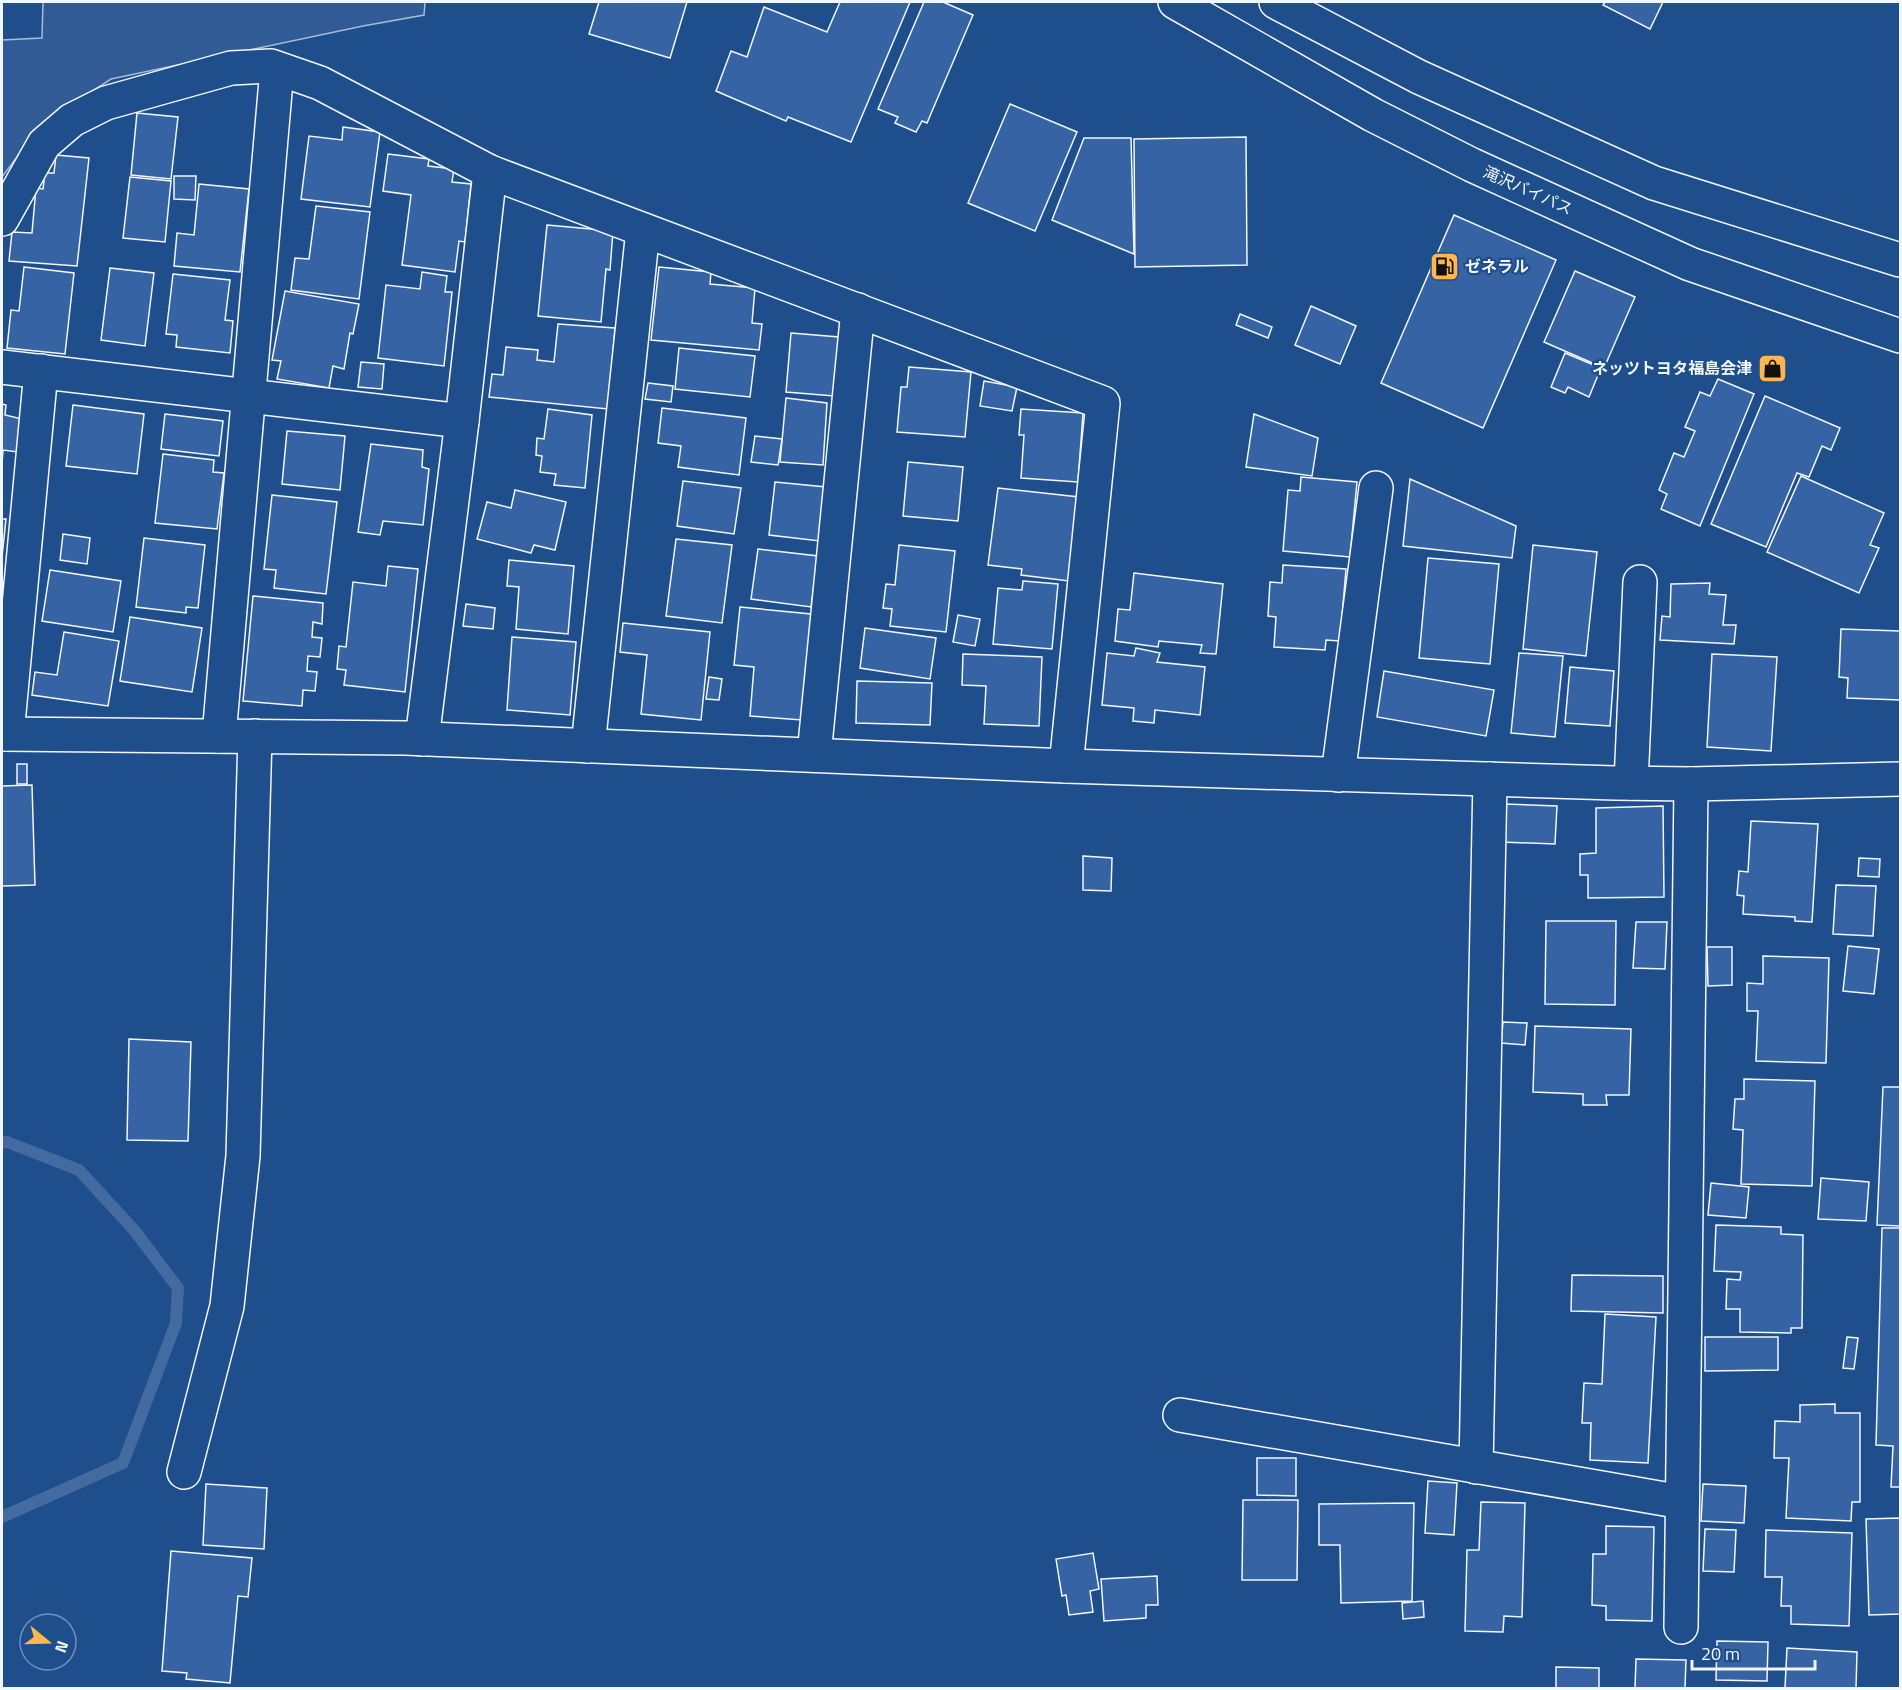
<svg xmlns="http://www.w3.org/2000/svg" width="1902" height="1690" viewBox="0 0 1902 1690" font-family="'Titillium Web','Noto Sans JP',sans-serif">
	<rect width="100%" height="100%" fill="#1f4e8c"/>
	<polygon fill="#305b95" stroke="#a8bbd7" stroke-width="1.5" points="43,2 425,2 424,15 363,26 111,79 41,125 2,177 2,40 42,38"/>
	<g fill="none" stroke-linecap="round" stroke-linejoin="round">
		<polyline stroke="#446ba0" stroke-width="12" points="2,1142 7,1142 79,1170 134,1230 178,1288 176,1323 123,1463 2,1517"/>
	</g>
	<g fill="#3563a3" stroke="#f2f6ff" stroke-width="1.5">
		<polygon points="599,2 687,2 670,58 589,34"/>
		<polygon points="840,2 910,2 851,142 788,117 786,121 716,91 731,51 747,57 764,7 827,32"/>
		<polygon points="924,2 943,2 973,15 927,123 922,121 916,132 895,123 898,117 878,109"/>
		<polygon points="1605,2 1663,2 1650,29 1603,5"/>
		<polygon points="1010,104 1077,132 1035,231 968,203"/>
		<polygon points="137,113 178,117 171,179 131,175"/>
		<polygon points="343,127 380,132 370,207 301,199 309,136 342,140"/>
		<polygon points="1246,137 1247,265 1135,267 1134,139"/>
		<polygon points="1084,138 1131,138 1134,254 1052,220"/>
		<polygon points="388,154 429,159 428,166 454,169 452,182 471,184 465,242 459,241 455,272 402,265 411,195 383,191"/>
		<polygon points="56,155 89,158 77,266 9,261 12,232 32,233 36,188 43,189 45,173 54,173"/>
		<polygon points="174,176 196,176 195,200 174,199"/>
		<polygon points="130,177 171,181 165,242 123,238"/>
		<polygon points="199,184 249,189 240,272 174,266 177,233 194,235"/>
		<polygon points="316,206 370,212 359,299 291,290 295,258 309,259"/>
		<polygon points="1454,215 1556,260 1483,428 1381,383"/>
		<polygon points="547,225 613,231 610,270 606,269 601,322 538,316"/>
		<polygon points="24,267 74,273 65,354 7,348 11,310 19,311"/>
		<polygon points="659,267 711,272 710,284 755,288 752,323 762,324 759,350 651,340"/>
		<polygon points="110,268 154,273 145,346 101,340"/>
		<polygon points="1575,271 1635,297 1604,368 1544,342"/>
		<polygon points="422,272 447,276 445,292 452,292 444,366 378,358 386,285 420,289"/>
		<polygon points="173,274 230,280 225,320 233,321 230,353 176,347 177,335 166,334"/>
		<polygon points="285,291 359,304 353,334 350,333 344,369 333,366 329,388 277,379 281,361 272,360"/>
		<polygon points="1311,306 1356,326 1340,364 1295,345"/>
		<polygon points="1240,314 1272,327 1268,338 1236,325"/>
		<polygon points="558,324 615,328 608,409 489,397 492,374 503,375 506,347 538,350 537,360 554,362"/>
		<polygon points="791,333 839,337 834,396 786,392"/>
		<polygon points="679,348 755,356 750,397 675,389"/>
		<polygon points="1565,353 1601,368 1589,397 1568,387 1565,393 1551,387"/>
		<polygon points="361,362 384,364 382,389 358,387"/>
		<polygon points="909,367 971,372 965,437 897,432 901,387 907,387"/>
		<polygon points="1718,379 1754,394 1700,526 1661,509 1667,494 1659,490 1674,453 1684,457 1695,431 1685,427 1700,392 1710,396"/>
		<polygon points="984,381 1017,387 1012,411 980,406"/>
		<polygon points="648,383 673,386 671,402 645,399"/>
		<polygon points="1765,396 1840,428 1831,450 1822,446 1809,477 1797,473 1766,547 1711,524"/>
		<polygon points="786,398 827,403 823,465 780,462"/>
		<polygon points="2,404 6,405 5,415 22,419 18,452 3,450 2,464"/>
		<polygon points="73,405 144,414 137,474 66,466"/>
		<polygon points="662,408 746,418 739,475 678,467 681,446 658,443"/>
		<polygon points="548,409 592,415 585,488 554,485 556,474 540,472 542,456 536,455 537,438 544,439"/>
		<polygon points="1021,409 1083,413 1078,482 1021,478 1024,435 1019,435"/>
		<polygon points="165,414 223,421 219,456 161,449"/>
		<polygon points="1254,414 1318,438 1312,476 1246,467"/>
		<polygon points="287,431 345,436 340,490 282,484"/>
		<polygon points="755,436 782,439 778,465 751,462"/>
		<polygon points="371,444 423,450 422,467 429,469 423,525 383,521 380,535 358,532"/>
		<polygon points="163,454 214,460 213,472 224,473 217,529 155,523"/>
		<polygon points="908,462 963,467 958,521 903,516"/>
		<polygon points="1801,476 1884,513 1870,545 1879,548 1859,593 1767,552"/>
		<polygon points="1301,477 1357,482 1350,557 1283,551 1288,490 1300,491"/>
		<polygon points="1410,479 1516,526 1512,558 1403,546"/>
		<polygon points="683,481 741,488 734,534 677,526"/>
		<polygon points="775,482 826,487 820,541 769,535"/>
		<polygon points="998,488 1079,497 1069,581 1021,575 1022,569 988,565"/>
		<polygon points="515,490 566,502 555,550 534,545 531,553 477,539 487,502 511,508"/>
		<polygon points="272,495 337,502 326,594 274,588 276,570 264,569"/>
		<polygon points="2,519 6,519 2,557"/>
		<polygon points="63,534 90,538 87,564 60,560"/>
		<polygon points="144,538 205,545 198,608 186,607 186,613 136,607"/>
		<polygon points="676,539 732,545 722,623 666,616"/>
		<polygon points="899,545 955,551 946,632 890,626 892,609 883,608 886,584 895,585"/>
		<polygon points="1533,545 1597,552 1586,656 1523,649"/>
		<polygon points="758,549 818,556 811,607 751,599"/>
		<polygon points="1428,558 1499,564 1490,664 1419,658"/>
		<polygon points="509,560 574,566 568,634 516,629 519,587 507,586"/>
		<polygon points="1283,565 1346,569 1340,641 1326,640 1325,650 1274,647 1276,617 1268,616 1270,582 1282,583"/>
		<polygon points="388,566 418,569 405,692 344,685 346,670 337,669 339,646 346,647 353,582 386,586"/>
		<polygon points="50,570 121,581 113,632 42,621"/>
		<polygon points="1134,573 1223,584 1216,654 1200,653 1202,645 1159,641 1158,647 1115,641 1118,609 1130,610"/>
		<polygon points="1023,581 1058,584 1052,649 993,644 998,588 1022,590"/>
		<polygon points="1710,583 1709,594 1726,595 1723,625 1736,625 1734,644 1660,640 1662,616 1670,617 1671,584"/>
		<polygon points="253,596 323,603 322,624 313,622 312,637 322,638 320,657 308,656 307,671 317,672 315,691 303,690 302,706 243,701"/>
		<polygon points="466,604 495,608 493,629 463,626"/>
		<polygon points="740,607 811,614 802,720 750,716 754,667 734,665"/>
		<polygon points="958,615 980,619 975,646 953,642"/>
		<polygon points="130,617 202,628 192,692 120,681"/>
		<polygon points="623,623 710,632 701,720 641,714 647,655 620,652"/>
		<polygon points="865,628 936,638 930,679 860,668"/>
		<polygon points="1841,629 1900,631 1900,700 1847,698 1848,678 1839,677"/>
		<polygon points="64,632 119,641 108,706 32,695 35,672 57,675"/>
		<polygon points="512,637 576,642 570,715 507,710"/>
		<polygon points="1136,648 1160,653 1157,662 1205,667 1200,715 1155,710 1154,723 1133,721 1134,708 1102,705 1107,653 1134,656"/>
		<polygon points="1519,653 1563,656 1555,737 1511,733"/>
		<polygon points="963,654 1042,657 1039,726 984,724 986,686 962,685"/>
		<polygon points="1712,654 1777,657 1771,751 1707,747"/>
		<polygon points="1570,667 1614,671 1610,726 1565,723"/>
		<polygon points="1384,671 1494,690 1486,736 1377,717"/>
		<polygon points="709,677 722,679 719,700 706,699"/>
		<polygon points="857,681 932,683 930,725 856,723"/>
		<rect x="17" y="764" width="10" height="20"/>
		<polygon points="32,785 35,885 2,886 2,786"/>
		<polygon points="1503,804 1557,806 1555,844 1501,842"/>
		<polygon points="1663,806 1664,897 1588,898 1588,875 1580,875 1580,854 1596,853 1596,808"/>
		<polygon points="1751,821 1818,824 1812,922 1795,921 1795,917 1743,914 1744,896 1737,895 1739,871 1748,872"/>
		<polygon points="1083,856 1112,858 1111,891 1083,890"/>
		<polygon points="1859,858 1880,859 1879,877 1858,876"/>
		<polygon points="1836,885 1876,886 1873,936 1833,934"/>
		<polygon points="1546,921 1616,921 1615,1005 1545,1004"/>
		<polygon points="1636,922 1667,922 1665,969 1633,968"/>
		<polygon points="1848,946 1879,949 1874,994 1843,991"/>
		<polygon points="1707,947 1732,947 1732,985 1708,986"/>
		<polygon points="1763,956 1829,958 1826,1063 1756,1061 1758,1011 1747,1011 1747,983 1763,984"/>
		<polygon points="1503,1022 1527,1023 1525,1045 1501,1043"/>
		<polygon points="1535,1026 1631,1029 1629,1095 1606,1095 1607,1105 1583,1105 1583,1094 1533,1092"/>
		<polygon points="129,1039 191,1042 188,1141 127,1140"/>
		<polygon points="1744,1079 1815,1081 1812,1186 1741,1184 1743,1130 1733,1129 1735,1099 1744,1099"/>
		<polygon points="1883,1087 1900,1087 1900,1226 1877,1225"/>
		<polygon points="1821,1178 1869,1182 1866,1221 1818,1219"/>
		<polygon points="1711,1183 1749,1187 1746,1218 1708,1215"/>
		<polygon points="1716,1225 1781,1227 1781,1234 1803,1235 1802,1328 1791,1328 1791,1333 1740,1332 1740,1309 1726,1309 1727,1279 1740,1280 1741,1272 1714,1271"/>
		<polygon points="1882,1228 1900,1228 1900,1487 1891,1487 1893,1446 1876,1445"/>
		<polygon points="1572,1275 1663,1276 1663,1313 1571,1311"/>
		<polygon points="1605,1314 1656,1317 1648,1463 1590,1460 1591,1423 1582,1423 1584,1383 1602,1384"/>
		<polygon points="1705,1337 1778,1337 1778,1370 1705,1371"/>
		<polygon points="1847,1337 1858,1338 1854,1369 1843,1368"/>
		<polygon points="1835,1404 1835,1413 1860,1413 1860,1502 1852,1502 1851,1521 1786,1518 1789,1458 1774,1458 1775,1421 1800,1422 1800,1405"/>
		<polygon points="1257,1458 1296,1458 1296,1496 1257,1495"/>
		<polygon points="1428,1481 1457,1483 1454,1535 1425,1533"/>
		<polygon points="206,1484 267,1488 264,1549 203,1545"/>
		<polygon points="1703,1484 1746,1486 1744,1523 1701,1521"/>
		<polygon points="1243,1500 1298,1500 1297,1580 1242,1580"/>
		<polygon points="1481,1502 1525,1503 1522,1617 1504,1616 1503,1632 1465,1631 1467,1550 1479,1550"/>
		<polygon points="1414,1503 1412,1601 1341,1603 1340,1545 1319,1545 1319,1504"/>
		<polygon points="1900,1518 1900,1614 1869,1615 1866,1519"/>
		<polygon points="1606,1526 1654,1527 1652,1621 1606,1620 1606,1606 1592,1605 1593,1554 1606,1554"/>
		<polygon points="1705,1529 1736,1530 1734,1572 1703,1571"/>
		<polygon points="1766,1530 1852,1533 1849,1626 1791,1624 1791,1606 1781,1606 1782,1577 1765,1577"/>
		<polygon points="171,1551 252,1558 248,1597 238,1596 230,1683 186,1679 187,1673 162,1671"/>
		<polygon points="1093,1553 1099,1589 1090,1591 1093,1612 1069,1615 1066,1595 1062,1596 1056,1559"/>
		<polygon points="1157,1576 1158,1605 1146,1605 1146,1618 1104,1621 1101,1579"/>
		<polygon points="1423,1601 1424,1617 1403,1619 1402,1603"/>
		<polygon points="1717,1641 1768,1642 1767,1681 1716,1680"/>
		<polygon points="1787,1648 1857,1652 1856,1688 1785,1688"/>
		<polygon points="1636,1659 1686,1660 1685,1688 1635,1688"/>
		<polygon points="1556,1667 1599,1668 1599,1688 1556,1688"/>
	</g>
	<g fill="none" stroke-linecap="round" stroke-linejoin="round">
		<defs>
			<g id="minor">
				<polyline points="2,219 44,144 72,120 106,103 231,68 271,66 320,83 490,172 1103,403 1066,766"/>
				<polyline points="2,367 462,421"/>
				<polyline points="2,734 405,738 1066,766 1615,783 1691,784 1900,779"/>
				<polyline points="7,734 41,371"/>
				<polyline points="219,736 277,69"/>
				<polyline points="422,739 462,421 490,172"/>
				<polyline points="588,746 643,230"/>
				<polyline points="814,755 858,310"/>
				<polyline points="1338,775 1376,488"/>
				<polyline points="1631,783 1640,582"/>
				<polyline points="1180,1415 1682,1502"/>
				<polyline points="1476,1467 1490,779"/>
				<polyline points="184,1472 227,1306 243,1156 255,736"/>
				<polyline points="1681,1627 1691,784"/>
			</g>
			<g id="highway">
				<polyline points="1175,2 1373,115 1472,165 1690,264 1900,336"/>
				<polyline points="1276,2 1419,77 1654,183 1900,260"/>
			</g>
		</defs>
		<use href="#minor" stroke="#f2f6ff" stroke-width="36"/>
		<use href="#highway" stroke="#f2f6ff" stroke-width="36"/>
		<use href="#minor" stroke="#1f4e8c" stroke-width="33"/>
		<use href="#highway" stroke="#1f4e8c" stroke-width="33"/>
	</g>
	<defs>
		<symbol id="fuel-square" viewBox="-11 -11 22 22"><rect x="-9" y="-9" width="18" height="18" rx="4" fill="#ffb74d" stroke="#1f4e8c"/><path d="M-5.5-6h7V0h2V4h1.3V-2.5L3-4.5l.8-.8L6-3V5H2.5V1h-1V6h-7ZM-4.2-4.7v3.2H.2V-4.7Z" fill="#111"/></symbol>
		<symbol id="shop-square" viewBox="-11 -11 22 22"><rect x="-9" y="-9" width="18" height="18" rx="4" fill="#ffb74d" stroke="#1f4e8c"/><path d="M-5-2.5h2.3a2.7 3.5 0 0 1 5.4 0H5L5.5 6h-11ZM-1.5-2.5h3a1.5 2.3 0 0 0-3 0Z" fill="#111"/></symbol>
	</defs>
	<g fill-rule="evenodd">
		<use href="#fuel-square" x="1428" y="250" width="33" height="33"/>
		<use href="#shop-square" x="1756" y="352" width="33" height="33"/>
	</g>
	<g text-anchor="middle" stroke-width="4.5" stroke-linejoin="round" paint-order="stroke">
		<g font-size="16" fill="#f2f6ff" stroke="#1f4e8c">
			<text transform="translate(1528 190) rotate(24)" y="6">滝沢バイパス</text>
		</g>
		<g font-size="16" font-weight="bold" fill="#f2f6ff" stroke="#1f4e8c" text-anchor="start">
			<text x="1465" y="272">ゼネラル</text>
			<text x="1752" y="374" text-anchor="end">ネッツトヨタ福島会津</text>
		</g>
	</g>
	<rect width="1902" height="1690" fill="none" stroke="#f2f6ff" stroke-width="6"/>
	<g transform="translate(48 1642) rotate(109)"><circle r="28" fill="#1f4e8c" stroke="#7391ba" stroke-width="1.5"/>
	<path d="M0-4.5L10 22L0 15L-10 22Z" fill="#ffb74d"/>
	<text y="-9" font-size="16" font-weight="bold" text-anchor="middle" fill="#f2f6ff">N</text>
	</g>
	<path d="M1692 1660v9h123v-9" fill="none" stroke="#f2f6ff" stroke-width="3"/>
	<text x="1701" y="1660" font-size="18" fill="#f2f6ff" stroke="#1f4e8c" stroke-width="4.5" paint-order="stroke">20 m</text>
</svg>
